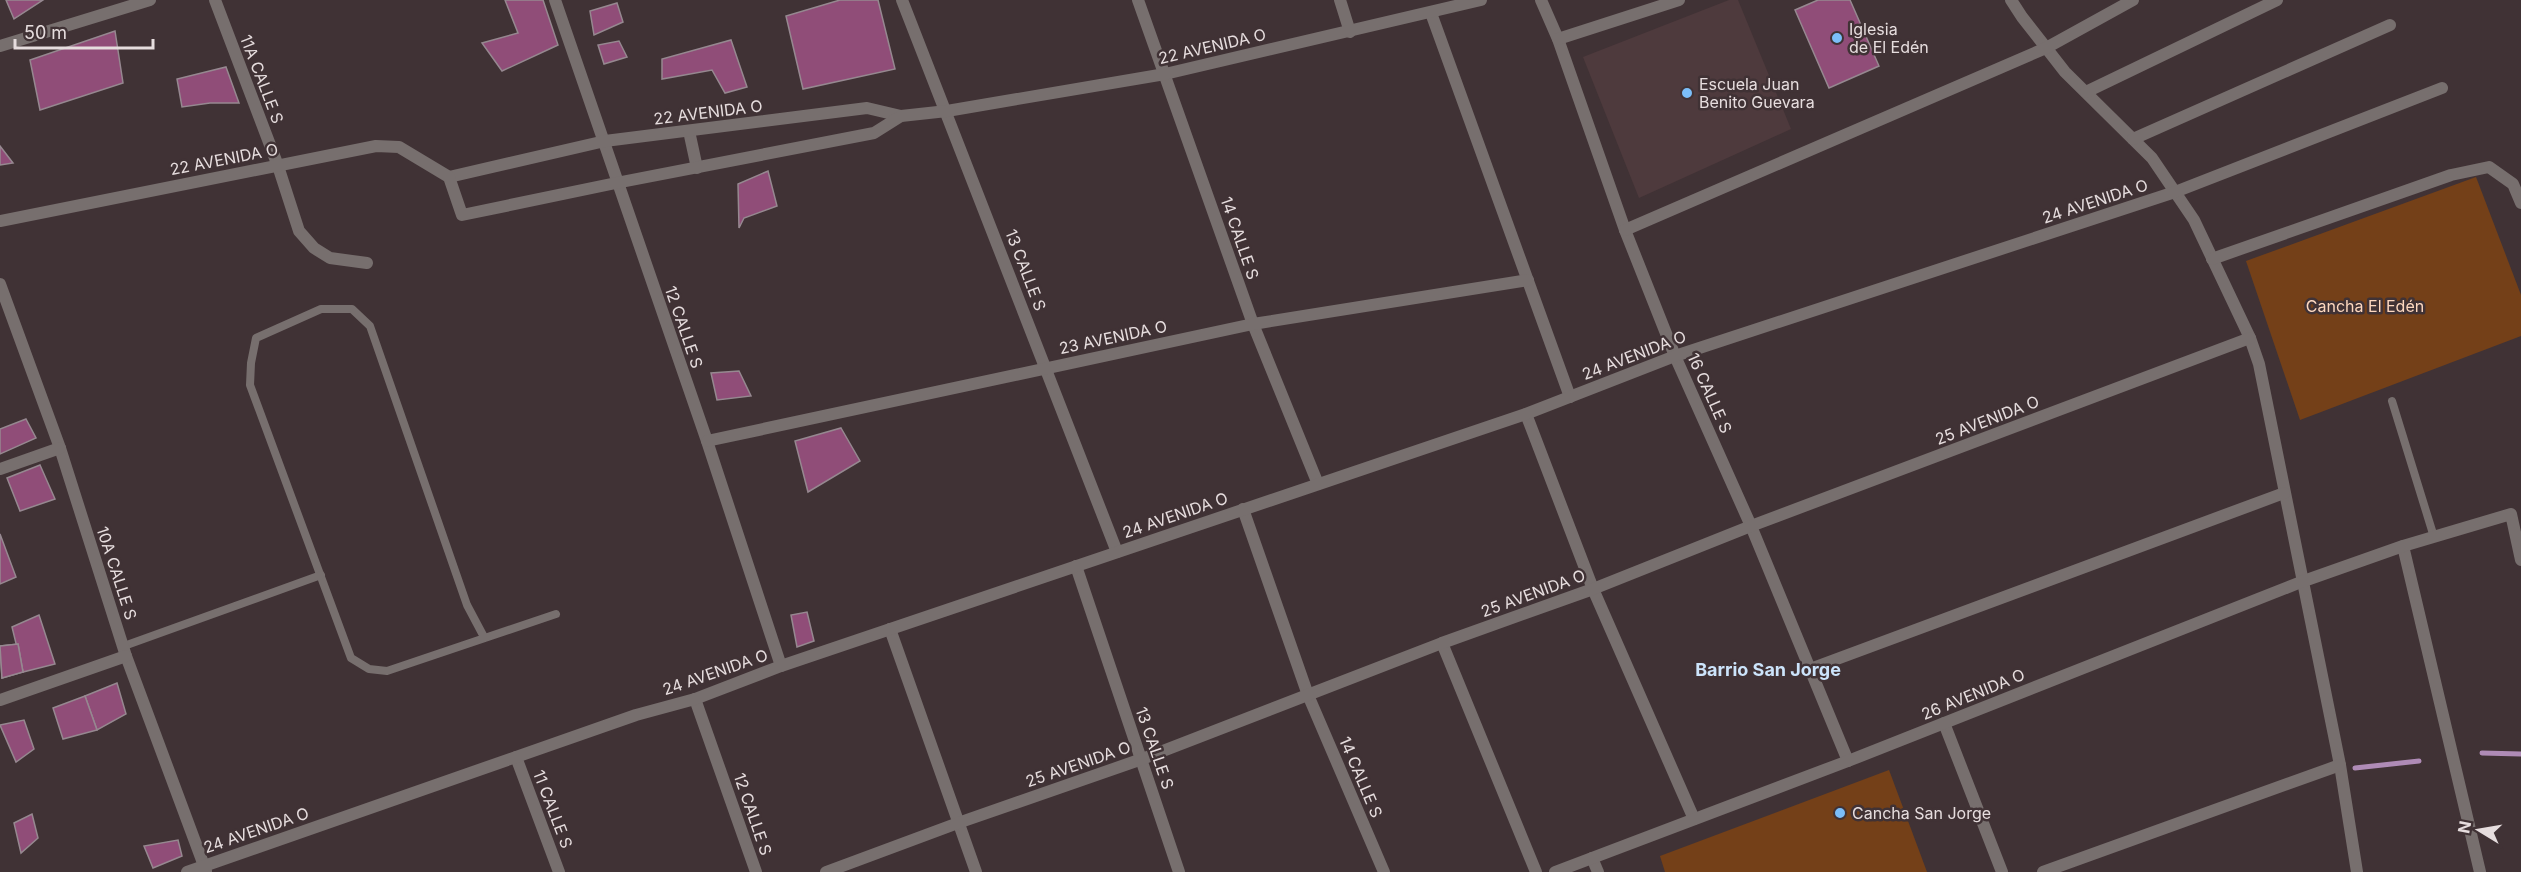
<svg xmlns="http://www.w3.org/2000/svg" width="2521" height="872" viewBox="0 0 2521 872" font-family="Inter,sans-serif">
	<rect width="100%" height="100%" fill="#403235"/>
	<polygon fill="#4e3a3d" points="1729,0 1738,0 1791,129 1639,198 1583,57"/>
	<g fill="#744018">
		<polygon points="2476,177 2521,295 2521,336 2300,420 2246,261"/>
		<polygon points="1889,770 1927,872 1665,872 1660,856"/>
	</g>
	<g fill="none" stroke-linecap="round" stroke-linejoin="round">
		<g stroke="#af8bb6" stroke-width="5">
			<polyline points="2482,753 2521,754"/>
			<polyline points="2355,768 2419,761"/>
		</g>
	</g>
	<g fill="#904d78" stroke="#968890" stroke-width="1.5">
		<polygon points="6,0 43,0 14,19"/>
		<polygon points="505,0 543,0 558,45 502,71 482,43 518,33"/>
		<polygon points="840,0 878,0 895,69 803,89 786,16"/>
		<polygon points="1818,0 1850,0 1879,66 1829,88 1795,10"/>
		<polygon points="617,3 623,22 594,35 590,11"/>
		<polygon points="115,31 123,83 40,110 30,60"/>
		<polygon points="731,40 747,87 725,93 712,70 662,79 662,59"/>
		<polygon points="619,41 627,57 604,64 598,45"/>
		<polygon points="226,67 239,103 210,103 182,107 177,79"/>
		<polygon points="0,146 13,163 0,165"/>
		<polygon points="768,171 777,206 744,218 739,228 738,184"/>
		<polygon points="739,371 751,396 717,400 711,373"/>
		<polygon points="26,419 36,438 0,454 0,429"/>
		<polygon points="841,428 860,461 808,492 795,441"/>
		<polygon points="40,465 55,499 20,511 7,478"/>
		<polygon points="0,534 16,577 0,584"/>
		<polygon points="807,612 814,641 797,647 791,615"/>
		<polygon points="39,615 55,664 23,672 12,627"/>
		<polygon points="18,644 23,672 2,678 0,646"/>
		<polygon points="18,644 23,672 2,678 0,646"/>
		<polygon points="117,683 126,714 97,730 85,696"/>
		<polygon points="85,696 97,730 63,739 53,708"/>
		<polygon points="24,720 34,749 16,762 0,725"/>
		<polygon points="32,814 38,838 21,853 14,823"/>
		<polygon points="178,840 182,856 153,868 144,846"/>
	</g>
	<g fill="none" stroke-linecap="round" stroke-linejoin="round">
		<g stroke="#776f6e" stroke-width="8">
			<polyline points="2392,401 2434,537"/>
			<polyline points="484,637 467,605 370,326 352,309 321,309 256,338 251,363 250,385 351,658 369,669 387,671 556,614"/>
			<polyline points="124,646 321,575"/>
		</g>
		<g stroke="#776f6e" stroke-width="12">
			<polyline points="215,0 278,166 299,231 314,248 330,258 367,263"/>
			<polyline points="555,0 707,441 781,666"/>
			<polyline points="902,0 1117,552"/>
			<polyline points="1138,0 1253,324 1318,484"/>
			<polyline points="1340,0 1350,32"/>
			<polyline points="1541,0 1558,39 1625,230 1675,356 1751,526 1848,761"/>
			<polyline points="2011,0 2022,17 2065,72 2152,158 2194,220 2250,338 2259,364 2340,765 2357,872"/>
			<polyline points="1431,13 1570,397"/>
			<polyline points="1558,39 1679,0"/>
			<polyline points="0,46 150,0"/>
			<polyline points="2086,92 2277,0"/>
			<polyline points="689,131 697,168"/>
			<polyline points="2133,139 2390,25"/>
			<polyline points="449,177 605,141 867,108 901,116"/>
			<polyline points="0,221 376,146 399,147 449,177 462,215 616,183 874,133 901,116 947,111 1165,74 1481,0"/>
			<polyline points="1625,230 2046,48 2133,0"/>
			<polyline points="2212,259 2451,175 2489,167 2513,184 2521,203"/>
			<polyline points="0,284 60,448 126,656 206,871"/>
			<polyline points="1526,414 1593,589 1694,819"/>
			<polyline points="707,441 1253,324 1528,280"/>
			<polyline points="0,469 60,448"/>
			<polyline points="1243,509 1308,695 1384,872"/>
			<polyline points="2403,546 2480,872"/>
			<polyline points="1076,566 1179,872"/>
			<polyline points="890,629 976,872"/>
			<polyline points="1442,643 1536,872"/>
			<polyline points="1810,669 2284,493"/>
			<polyline points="695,699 756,872"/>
			<polyline points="0,700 126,656"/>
			<polyline points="1944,723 2002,872"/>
			<polyline points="516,757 559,872"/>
			<polyline points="1592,858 1598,872"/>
			<polyline points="187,872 636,715 695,699 781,666 1526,414 1675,356 2175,192 2442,88"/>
			<polyline points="826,872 958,823 1142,759 1442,643 1593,589 1751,526 2250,338"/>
			<polyline points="1555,872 1848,761 2301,582 2403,546 2511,514 2521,560"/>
			<polyline points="2043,872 2340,765"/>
		</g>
	</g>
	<g fill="#7bbef9" stroke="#403235" stroke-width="2">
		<circle cx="1837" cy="38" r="6"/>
		<circle cx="1687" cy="93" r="6"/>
		<circle cx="1840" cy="813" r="6"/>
	</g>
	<g text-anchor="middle" stroke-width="5" stroke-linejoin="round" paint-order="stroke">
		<g font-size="16" fill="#e6ddde" stroke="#403235" text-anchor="start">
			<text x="1849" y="35">Iglesia<tspan x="1849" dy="18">de El Edén</tspan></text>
			<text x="1699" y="90">Escuela Juan<tspan x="1699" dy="18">Benito Guevara</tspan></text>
			<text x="1852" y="819">Cancha San Jorge</text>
		</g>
		<g font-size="16" fill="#e6ddde" stroke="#403235">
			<text transform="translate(1212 46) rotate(-13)" y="6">22 AVENIDA O</text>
			<text transform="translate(262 79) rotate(69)" y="6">11A CALLE S</text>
			<text transform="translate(708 112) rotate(-7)" y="6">22 AVENIDA O</text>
			<text transform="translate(224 159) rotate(-11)" y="6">22 AVENIDA O</text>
			<text transform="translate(2095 201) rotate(-18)" y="6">24 AVENIDA O</text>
			<text transform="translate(1240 238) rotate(71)" y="6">14 CALLE S</text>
			<text transform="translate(1026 270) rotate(69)" y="6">13 CALLE S</text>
			<text transform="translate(684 327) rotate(71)" y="6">12 CALLE S</text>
			<text transform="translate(1113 337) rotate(-12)" y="6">23 AVENIDA O</text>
			<text transform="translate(1634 355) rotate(-21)" y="6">24 AVENIDA O</text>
			<text transform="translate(1710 393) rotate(66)" y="6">16 CALLE S</text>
			<text transform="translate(1987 420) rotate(-21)" y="6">25 AVENIDA O</text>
			<text transform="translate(1175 515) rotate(-19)" y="6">24 AVENIDA O</text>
			<text transform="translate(117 573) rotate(72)" y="6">10A CALLE S</text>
			<text transform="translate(1533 593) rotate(-20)" y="6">25 AVENIDA O</text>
			<text transform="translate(715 672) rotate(-19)" y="6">24 AVENIDA O</text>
			<text transform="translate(1973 694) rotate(-22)" y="6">26 AVENIDA O</text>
			<text transform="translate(1155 748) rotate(71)" y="6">13 CALLE S</text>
			<text transform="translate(1078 764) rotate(-19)" y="6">25 AVENIDA O</text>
			<text transform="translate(1361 777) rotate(67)" y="6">14 CALLE S</text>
			<text transform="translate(553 809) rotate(69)" y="6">11 CALLE S</text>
			<text transform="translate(753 814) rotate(71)" y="6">12 CALLE S</text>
			<text transform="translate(256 830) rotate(-19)" y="6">24 AVENIDA O</text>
		</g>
		<g font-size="16" fill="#fed8bf" stroke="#403235">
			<text x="2365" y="312">Cancha El Edén</text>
		</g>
		<g font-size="18" font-weight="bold" fill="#cce4fb" stroke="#403235">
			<text x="1768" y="676">Barrio San Jorge</text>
		</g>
	</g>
	<g transform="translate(2479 830) rotate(281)" stroke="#403235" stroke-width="4.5" paint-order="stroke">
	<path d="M0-4.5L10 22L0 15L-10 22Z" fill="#e6ddde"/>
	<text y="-9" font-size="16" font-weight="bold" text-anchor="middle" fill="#e6ddde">N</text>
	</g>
	<path d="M15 39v9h138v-9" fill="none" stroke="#e6ddde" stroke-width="3"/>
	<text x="24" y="39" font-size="18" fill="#e6ddde" stroke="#403235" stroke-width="4.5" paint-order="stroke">50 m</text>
</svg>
